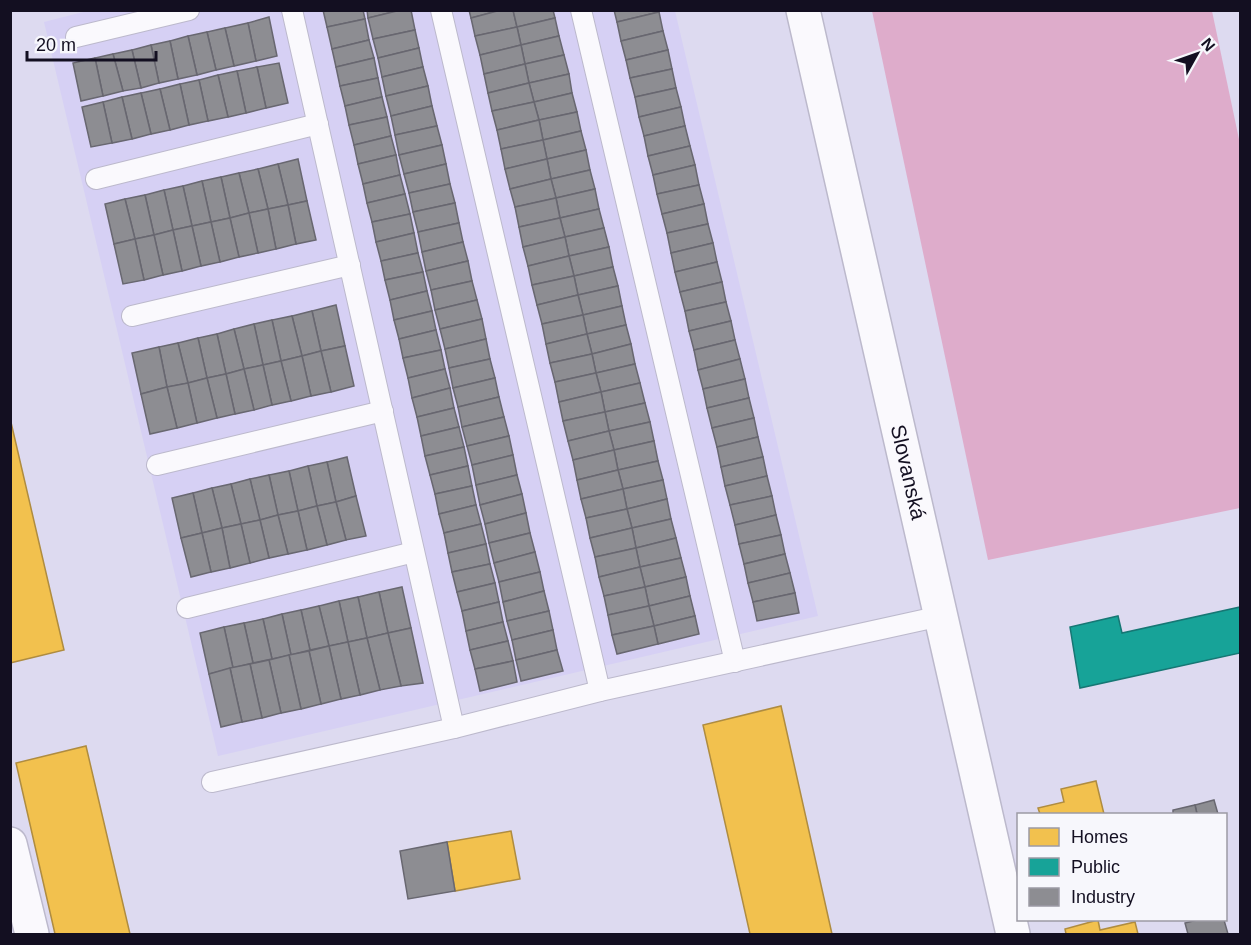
<svg xmlns="http://www.w3.org/2000/svg" width="1251" height="945" viewBox="0 0 1251 945" font-family="Arial,sans-serif">
	<rect width="100%" height="100%" fill="#dddaf0"/>
	<polygon fill="#d6d0f4" points="91,10 675,11 818,616 218,756 44,22"/>
	<polygon fill="#deaccb" points="872,11 1212,11 1240,144 1240,508 988,560"/>
	<g fill="#f2c14e" stroke="#af8c40" stroke-width="1.5">
		<polygon points="10,418 64,650 10,663"/>
		<polygon points="781,706 832,934 750,934 703,725"/>
		<polygon points="86,746 130,934 55,934 16,763"/>
		<polygon points="1096,781 1104,814 1040,814 1038,808 1064,802 1061,789"/>
		<polygon points="511,831 520,879 455,891 447,842"/>
		<polygon points="1098,920 1100,930 1135,922 1138,934 1066,934 1065,929"/>
	</g>
	<polygon fill="#17a398" stroke="#167774" stroke-width="1.5" points="1240,607 1240,653 1080,688 1070,627 1118,616 1122,633"/>
	<g fill="#8d8d92" stroke="#686770" stroke-width="1.5">
		<polygon points="323,10 363,10 365,19 327,27"/>
		<polygon points="367,10 401,10 368,18"/>
		<polygon points="401,10 411,10 415,30 373,39 368,18"/>
		<polygon points="469,10 501,10 471,18"/>
		<polygon points="501,10 513,10 517,27 475,36 471,18"/>
		<polygon points="513,10 553,10 555,18 517,27"/>
		<polygon points="614,10 658,10 659,12 617,22"/>
		<polygon points="659,12 663,31 621,41 617,22"/>
		<polygon points="269,17 277,56 256,61 248,23"/>
		<polygon points="555,18 559,36 521,45 517,27"/>
		<polygon points="365,19 369,40 332,49 327,27"/>
		<polygon points="248,23 256,61 234,66 225,28"/>
		<polygon points="517,27 521,45 480,55 475,36"/>
		<polygon points="225,28 234,66 216,70 207,32"/>
		<polygon points="415,30 419,48 378,58 373,39"/>
		<polygon points="663,31 668,50 626,60 621,41"/>
		<polygon points="207,32 216,70 197,75 188,36"/>
		<polygon points="188,36 197,75 178,79 170,41"/>
		<polygon points="559,36 564,55 525,64 521,45"/>
		<polygon points="369,40 374,58 336,67 332,49"/>
		<polygon points="170,41 178,79 159,83 151,45"/>
		<polygon points="151,45 159,83 141,88 132,50"/>
		<polygon points="521,45 525,64 484,74 480,55"/>
		<polygon points="419,48 423,67 382,77 378,58"/>
		<polygon points="132,50 141,88 123,91 113,54"/>
		<polygon points="668,50 672,69 630,78 626,60"/>
		<polygon points="113,54 123,91 103,96 95,58"/>
		<polygon points="564,55 569,74 529,83 525,64"/>
		<polygon points="95,58 103,96 81,101 73,63"/>
		<polygon points="374,58 378,78 340,86 336,67"/>
		<polygon points="279,63 288,103 266,108 257,67"/>
		<polygon points="525,64 529,83 488,93 484,74"/>
		<polygon points="257,67 266,108 246,113 237,71"/>
		<polygon points="423,67 428,86 386,96 382,77"/>
		<polygon points="672,69 676,88 635,97 630,78"/>
		<polygon points="237,71 246,113 228,117 218,75"/>
		<polygon points="569,74 572,93 534,102 529,83"/>
		<polygon points="218,75 228,117 208,121 199,80"/>
		<polygon points="378,78 382,97 345,106 340,86"/>
		<polygon points="199,80 208,121 189,125 180,84"/>
		<polygon points="529,83 534,102 492,111 488,93"/>
		<polygon points="180,84 189,125 170,130 160,89"/>
		<polygon points="428,86 432,106 391,116 386,96"/>
		<polygon points="676,88 681,107 639,117 635,97"/>
		<polygon points="160,89 170,130 151,134 141,93"/>
		<polygon points="141,93 151,134 132,139 122,97"/>
		<polygon points="572,93 577,112 539,120 534,102"/>
		<polygon points="122,97 132,139 112,143 103,102"/>
		<polygon points="382,97 387,117 349,125 345,106"/>
		<polygon points="103,102 112,143 91,147 82,107"/>
		<polygon points="534,102 539,120 497,130 492,111"/>
		<polygon points="432,106 437,126 395,135 391,116"/>
		<polygon points="681,107 685,126 644,136 639,117"/>
		<polygon points="577,112 581,131 543,140 539,120"/>
		<polygon points="387,117 391,136 354,145 349,125"/>
		<polygon points="539,120 543,140 501,149 497,130"/>
		<polygon points="437,126 442,145 399,155 395,135"/>
		<polygon points="685,126 690,146 648,156 644,136"/>
		<polygon points="581,131 586,150 547,159 543,140"/>
		<polygon points="391,136 396,155 358,164 354,145"/>
		<polygon points="543,140 547,159 505,169 501,149"/>
		<polygon points="442,145 446,164 404,174 399,155"/>
		<polygon points="690,146 695,165 653,175 648,156"/>
		<polygon points="586,150 590,170 551,179 547,159"/>
		<polygon points="396,155 400,175 363,184 358,164"/>
		<polygon points="298,159 307,201 288,205 278,164"/>
		<polygon points="547,159 551,179 510,189 505,169"/>
		<polygon points="278,164 288,205 268,209 258,169"/>
		<polygon points="446,164 450,184 409,193 404,174"/>
		<polygon points="695,165 699,185 657,194 653,175"/>
		<polygon points="258,169 268,209 249,213 239,173"/>
		<polygon points="590,170 595,189 556,198 551,179"/>
		<polygon points="239,173 249,213 230,218 221,177"/>
		<polygon points="400,175 405,194 367,203 363,184"/>
		<polygon points="221,177 230,218 211,222 202,181"/>
		<polygon points="551,179 556,198 515,207 510,189"/>
		<polygon points="202,181 211,222 192,226 183,186"/>
		<polygon points="450,184 455,203 413,212 409,193"/>
		<polygon points="699,185 704,204 662,214 657,194"/>
		<polygon points="183,186 192,226 173,230 164,190"/>
		<polygon points="595,189 599,209 560,218 556,198"/>
		<polygon points="164,190 173,230 154,235 145,195"/>
		<polygon points="405,194 410,214 372,222 367,203"/>
		<polygon points="145,195 154,235 135,239 125,199"/>
		<polygon points="556,198 560,218 519,227 515,207"/>
		<polygon points="125,199 135,239 114,244 105,204"/>
		<polygon points="307,201 316,240 296,244 288,205"/>
		<polygon points="455,203 459,223 418,232 413,212"/>
		<polygon points="704,204 708,224 667,233 662,214"/>
		<polygon points="288,205 296,244 276,249 268,209"/>
		<polygon points="268,209 276,249 258,253 249,213"/>
		<polygon points="599,209 604,228 565,237 560,218"/>
		<polygon points="249,213 258,253 239,257 230,218"/>
		<polygon points="410,214 414,233 376,242 372,222"/>
		<polygon points="230,218 239,257 220,262 211,222"/>
		<polygon points="560,218 565,237 523,247 519,227"/>
		<polygon points="211,222 220,262 201,266 192,226"/>
		<polygon points="459,223 463,242 422,252 418,232"/>
		<polygon points="708,224 713,243 671,253 667,233"/>
		<polygon points="192,226 201,266 182,271 173,230"/>
		<polygon points="604,228 609,247 569,256 565,237"/>
		<polygon points="173,230 182,271 163,275 154,235"/>
		<polygon points="414,233 418,253 381,261 376,242"/>
		<polygon points="154,235 163,275 144,280 135,239"/>
		<polygon points="565,237 569,256 528,266 523,247"/>
		<polygon points="135,239 144,280 123,284 114,244"/>
		<polygon points="463,242 468,261 426,271 422,252"/>
		<polygon points="713,243 717,262 675,272 671,253"/>
		<polygon points="609,247 613,267 574,276 569,256"/>
		<polygon points="418,253 423,272 385,280 381,261"/>
		<polygon points="569,256 574,276 532,285 528,266"/>
		<polygon points="468,261 472,281 431,290 426,271"/>
		<polygon points="717,262 722,282 680,292 675,272"/>
		<polygon points="613,267 618,286 578,295 574,276"/>
		<polygon points="423,272 427,291 390,300 385,280"/>
		<polygon points="574,276 578,295 537,305 532,285"/>
		<polygon points="472,281 477,300 435,310 431,290"/>
		<polygon points="722,282 726,302 685,311 680,292"/>
		<polygon points="618,286 622,306 583,315 578,295"/>
		<polygon points="427,291 432,311 394,320 390,300"/>
		<polygon points="578,295 583,315 542,324 537,305"/>
		<polygon points="477,300 482,319 440,329 435,310"/>
		<polygon points="726,302 731,321 689,331 685,311"/>
		<polygon points="336,305 345,346 321,351 312,311"/>
		<polygon points="622,306 626,325 587,334 583,315"/>
		<polygon points="312,311 321,351 302,356 292,316"/>
		<polygon points="432,311 436,330 399,339 394,320"/>
		<polygon points="583,315 587,334 546,344 542,324"/>
		<polygon points="292,316 302,356 281,361 272,320"/>
		<polygon points="482,319 486,339 445,349 440,329"/>
		<polygon points="272,320 281,361 263,365 254,324"/>
		<polygon points="731,321 735,340 694,350 689,331"/>
		<polygon points="254,324 263,365 244,369 234,329"/>
		<polygon points="626,325 631,344 592,354 587,334"/>
		<polygon points="234,329 244,369 226,374 217,334"/>
		<polygon points="436,330 441,350 403,358 399,339"/>
		<polygon points="217,334 226,374 207,378 198,338"/>
		<polygon points="587,334 592,354 550,363 546,344"/>
		<polygon points="198,338 207,378 188,383 178,343"/>
		<polygon points="486,339 490,359 449,368 445,349"/>
		<polygon points="735,340 740,359 698,370 694,350"/>
		<polygon points="178,343 188,383 167,387 159,347"/>
		<polygon points="631,344 635,364 596,373 592,354"/>
		<polygon points="345,346 354,386 331,392 321,351"/>
		<polygon points="159,347 167,387 141,394 132,353"/>
		<polygon points="441,350 445,369 408,378 403,358"/>
		<polygon points="321,351 331,392 311,396 302,356"/>
		<polygon points="592,354 596,373 555,382 550,363"/>
		<polygon points="302,356 311,396 291,401 281,361"/>
		<polygon points="490,359 495,378 453,388 449,368"/>
		<polygon points="740,359 745,379 703,389 698,370"/>
		<polygon points="281,361 291,401 272,405 263,365"/>
		<polygon points="635,364 640,383 601,392 596,373"/>
		<polygon points="263,365 272,405 254,410 244,369"/>
		<polygon points="244,369 254,410 235,414 226,374"/>
		<polygon points="445,369 450,388 412,398 408,378"/>
		<polygon points="596,373 601,392 559,402 555,382"/>
		<polygon points="226,374 235,414 217,418 207,378"/>
		<polygon points="207,378 217,418 197,423 188,383"/>
		<polygon points="495,378 499,397 458,407 453,388"/>
		<polygon points="745,379 749,398 707,408 703,389"/>
		<polygon points="188,383 197,423 177,428 167,387"/>
		<polygon points="640,383 645,403 605,412 601,392"/>
		<polygon points="167,387 177,428 150,434 141,394"/>
		<polygon points="450,388 454,408 417,417 412,398"/>
		<polygon points="601,392 605,412 563,421 559,402"/>
		<polygon points="499,397 504,417 462,427 458,407"/>
		<polygon points="749,398 754,418 712,428 707,408"/>
		<polygon points="645,403 650,422 609,431 605,412"/>
		<polygon points="454,408 459,427 421,436 417,417"/>
		<polygon points="605,412 609,431 568,441 563,421"/>
		<polygon points="504,417 509,436 467,446 462,427"/>
		<polygon points="754,418 758,437 717,447 712,428"/>
		<polygon points="650,422 654,441 614,450 609,431"/>
		<polygon points="459,427 464,447 425,456 421,436"/>
		<polygon points="609,431 614,450 573,460 568,441"/>
		<polygon points="509,436 513,455 472,465 467,446"/>
		<polygon points="758,437 763,457 721,467 717,447"/>
		<polygon points="654,441 658,461 618,470 614,450"/>
		<polygon points="464,447 468,466 430,475 425,456"/>
		<polygon points="614,450 618,470 577,480 573,460"/>
		<polygon points="513,455 517,475 476,485 472,465"/>
		<polygon points="347,457 356,496 336,502 327,462"/>
		<polygon points="763,457 767,476 725,486 721,467"/>
		<polygon points="658,461 663,480 623,489 618,470"/>
		<polygon points="327,462 336,502 317,506 308,466"/>
		<polygon points="308,466 317,506 298,511 289,471"/>
		<polygon points="468,466 472,486 435,494 430,475"/>
		<polygon points="618,470 623,489 581,499 577,480"/>
		<polygon points="289,471 298,511 278,515 269,475"/>
		<polygon points="269,475 278,515 260,520 250,479"/>
		<polygon points="517,475 522,494 480,505 476,485"/>
		<polygon points="767,476 772,496 730,505 725,486"/>
		<polygon points="250,479 260,520 241,524 231,484"/>
		<polygon points="663,480 667,499 627,509 623,489"/>
		<polygon points="231,484 241,524 222,528 212,488"/>
		<polygon points="472,486 476,505 439,514 435,494"/>
		<polygon points="212,488 222,528 202,533 193,493"/>
		<polygon points="623,489 627,509 586,518 581,499"/>
		<polygon points="193,493 202,533 181,538 172,498"/>
		<polygon points="522,494 526,513 485,524 480,505"/>
		<polygon points="356,496 366,536 346,540 336,502"/>
		<polygon points="772,496 776,515 735,525 730,505"/>
		<polygon points="667,499 671,519 632,528 627,509"/>
		<polygon points="336,502 346,540 327,545 317,506"/>
		<polygon points="476,505 481,524 444,533 439,514"/>
		<polygon points="317,506 327,545 307,550 298,511"/>
		<polygon points="627,509 632,528 590,538 586,518"/>
		<polygon points="298,511 307,550 288,554 278,515"/>
		<polygon points="526,513 530,533 489,543 485,524"/>
		<polygon points="278,515 288,554 269,558 260,520"/>
		<polygon points="776,515 781,535 739,544 735,525"/>
		<polygon points="671,519 676,538 636,548 632,528"/>
		<polygon points="260,520 269,558 250,563 241,524"/>
		<polygon points="241,524 250,563 230,568 222,528"/>
		<polygon points="481,524 486,544 448,553 444,533"/>
		<polygon points="222,528 230,568 211,572 202,533"/>
		<polygon points="632,528 636,548 595,557 590,538"/>
		<polygon points="202,533 211,572 191,577 181,538"/>
		<polygon points="530,533 535,552 494,563 489,543"/>
		<polygon points="781,535 785,554 744,564 739,544"/>
		<polygon points="676,538 681,558 640,567 636,548"/>
		<polygon points="486,544 490,564 452,572 448,553"/>
		<polygon points="636,548 640,567 599,577 595,557"/>
		<polygon points="535,552 540,572 499,582 494,563"/>
		<polygon points="785,554 790,573 748,583 744,564"/>
		<polygon points="681,558 686,577 645,587 640,567"/>
		<polygon points="490,564 495,583 457,592 452,572"/>
		<polygon points="640,567 645,587 604,596 599,577"/>
		<polygon points="540,572 544,591 503,602 499,582"/>
		<polygon points="790,573 795,593 753,602 748,583"/>
		<polygon points="686,577 690,596 649,606 645,587"/>
		<polygon points="495,583 499,602 462,611 457,592"/>
		<polygon points="402,587 411,628 388,633 379,592"/>
		<polygon points="645,587 649,606 608,615 604,596"/>
		<polygon points="544,591 549,611 507,621 503,602"/>
		<polygon points="379,592 388,633 367,638 358,597"/>
		<polygon points="795,593 799,613 757,621 753,602"/>
		<polygon points="690,596 695,616 654,626 649,606"/>
		<polygon points="358,597 367,638 348,642 339,601"/>
		<polygon points="339,601 348,642 329,646 319,606"/>
		<polygon points="499,602 503,622 466,631 462,611"/>
		<polygon points="319,606 329,646 310,650 301,610"/>
		<polygon points="649,606 654,626 612,635 608,615"/>
		<polygon points="301,610 310,650 291,655 282,614"/>
		<polygon points="549,611 553,630 512,640 507,621"/>
		<polygon points="282,614 291,655 272,659 263,619"/>
		<polygon points="695,616 699,634 658,644 654,626"/>
		<polygon points="263,619 272,659 253,663 244,623"/>
		<polygon points="503,622 508,641 470,650 466,631"/>
		<polygon points="244,623 253,663 233,668 224,627"/>
		<polygon points="654,626 658,644 617,654 612,635"/>
		<polygon points="224,627 233,668 209,674 200,633"/>
		<polygon points="411,628 423,683 401,686 388,633"/>
		<polygon points="553,630 557,650 516,660 512,640"/>
		<polygon points="388,633 401,686 380,690 367,638"/>
		<polygon points="367,638 380,690 360,695 348,642"/>
		<polygon points="508,641 513,661 475,669 470,650"/>
		<polygon points="348,642 360,695 341,699 329,646"/>
		<polygon points="329,646 341,699 321,704 309,651"/>
		<polygon points="557,650 563,671 521,681 516,660"/>
		<polygon points="309,651 321,704 301,709 289,655"/>
		<polygon points="289,655 301,709 281,713 269,660"/>
		<polygon points="269,660 281,713 262,718 250,664"/>
		<polygon points="513,661 517,682 480,691 475,669"/>
		<polygon points="250,664 262,718 242,722 230,668"/>
		<polygon points="230,668 242,722 221,727 209,674"/>
		<polygon points="1214,800 1218,814 1197,814 1195,805"/>
		<polygon points="1195,805 1197,814 1173,814 1173,810"/>
		<polygon points="447,842 455,891 408,899 400,851"/>
		<polygon points="1197,920 1224,920 1228,934 1188,934 1185,923"/>
	</g>
	<g fill="none" stroke-linecap="round" stroke-linejoin="round">
		<defs>
			<g id="service">
				<polyline points="292,10 454,728 600,691 941,616"/>
				<polyline points="441,10 600,691"/>
				<polyline points="581,10 735,662"/>
				<polyline points="76,37 189,10"/>
				<polyline points="96,179 318,124"/>
				<polyline points="132,316 350,265"/>
				<polyline points="157,465 383,411"/>
				<polyline points="187,608 414,552"/>
				<polyline points="212,782 454,728"/>
			</g>
			<g id="minor">
				<path id="s1" d="M803,10L1013,934"/>
				<polyline points="10,844 32,934"/>
			</g>
		</defs>
		<use href="#service" stroke="#bcb9cc" stroke-width="22"/>
		<use href="#minor" stroke="#bcb9cc" stroke-width="36"/>
		<use href="#service" stroke="#faf9fd" stroke-width="20"/>
		<use href="#minor" stroke="#faf9fd" stroke-width="33"/>
	</g>
	<g text-anchor="middle" stroke-width="6" stroke-linejoin="round" paint-order="stroke">
		<g font-size="21" fill="#130f21" stroke="#f7f7fc">
			<text dy="7" stroke="none"><textPath href="#s1" startOffset="474">Slovanská</textPath></text>
		</g>
	</g>
	<rect width="1251" height="945" fill="none" stroke="#130f21" stroke-width="24"/>
	<rect x="1017" y="813" width="210" height="108" fill="#f7f7fc" stroke="#9c9aa4" stroke-width="1.5"/>
	<rect x="1029" y="828" width="30" height="18" fill="#f2c14e" stroke="#9c9aa4" stroke-width="1.5"/>
	<text x="1071" y="843" font-size="18" fill="#130f21">Homes</text>
	<rect x="1029" y="858" width="30" height="18" fill="#17a398" stroke="#9c9aa4" stroke-width="1.5"/>
	<text x="1071" y="873" font-size="18" fill="#130f21">Public</text>
	<rect x="1029" y="888" width="30" height="18" fill="#8d8d92" stroke="#9c9aa4" stroke-width="1.5"/>
	<text x="1071" y="903" font-size="18" fill="#130f21">Industry</text>
	<g transform="translate(1197 54) rotate(50)" stroke="#f7f7fc" stroke-width="4.5" paint-order="stroke">
	<path d="M0-4.5L10 22L0 15L-10 22Z" fill="#130f21"/>
	<text y="-9" font-size="16" font-weight="bold" text-anchor="middle" fill="#130f21">N</text>
	</g>
	<path d="M27 51v9h129v-9" fill="none" stroke="#130f21" stroke-width="3"/>
	<text x="36" y="51" font-size="18" fill="#130f21" stroke="#f7f7fc" stroke-width="4.5" paint-order="stroke">20 m</text>
</svg>
